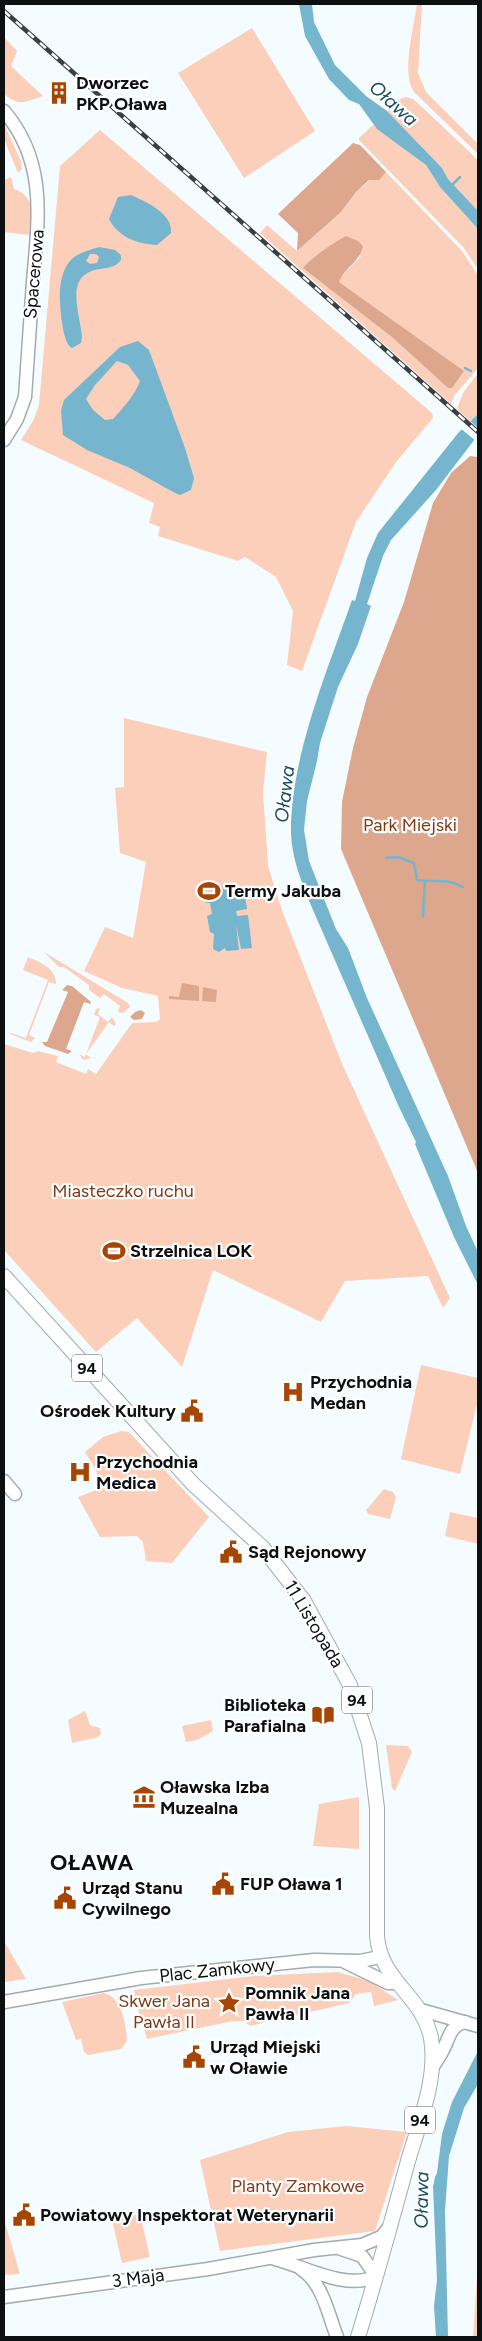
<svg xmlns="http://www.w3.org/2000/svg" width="482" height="2341" viewBox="0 0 482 2341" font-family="Figtree,sans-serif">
	<rect width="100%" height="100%" fill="#f5fcff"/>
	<g fill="#fccfba" fill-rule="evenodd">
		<path d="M417,4H422L418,73L426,92L478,144V154L414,92C401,73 414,27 417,4Z"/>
		<polygon points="252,28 315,131 244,178 178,73"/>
		<path d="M4,37L17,51L11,66L43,96C25,102 19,107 4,94Z"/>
		<polygon points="406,97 413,99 422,107 478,160 478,211 448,179 442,168 387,111 400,99"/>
		<polygon points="4,124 21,161 22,169 18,173 4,139"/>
		<polygon points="373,125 426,165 440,187 478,229 478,269 463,247 359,140 359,138"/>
		<polygon points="100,130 432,413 433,418 396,462 356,522 302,671 287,665 293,611 276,577 245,557 238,561 158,536 160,527 149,523 154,503 21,440 33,421 39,405 60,166"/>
		<path d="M386,172L462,251L478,275V368L454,396L451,404L260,233L267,225L297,251L341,212L356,192L370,180L379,179ZM335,242L361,256L341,277L339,282L463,371L448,388L393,338L304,268C311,258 325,250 335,242Z"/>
		<path d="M11,177L14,189C36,196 32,216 30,235L4,232V180Z"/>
		<polygon points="478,373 478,414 470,421 457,409 463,393"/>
		<polygon points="124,718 267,752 263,792 268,866 283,913 343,1066 450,1298 443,1308 428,1276 345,1281 321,1322 213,1270 182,1367 137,1318 96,1352 4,1250 4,1044 33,1053 38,1051 58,1056 56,1062 86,1074 88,1069 96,1074 132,1023 156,1022 160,1019 158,996 122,988 84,971 105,927 133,938 146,862 120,853 115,788 124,787"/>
		<polygon points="44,952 128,1003 130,1007 123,1013 118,1012 120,1006 104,994 100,998 89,990 89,985 64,967 59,967"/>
		<path d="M28,957C40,962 57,969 56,984L49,982L29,1035L35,1038L31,1042L10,1034L11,1033L26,1038L48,980L23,970Z"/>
		<polygon points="100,1008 98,1014 108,1022 112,1017 116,1024 114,1026 109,1022 86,1054 91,1058 83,1060 79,1054 85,1057 100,1017 94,1015 96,1009"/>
		<polygon points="421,1365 478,1378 478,1400 460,1474 401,1459"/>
		<path d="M121,1431L129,1432L209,1517L172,1563L146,1561L143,1542L137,1536L100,1537L78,1497L96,1490C103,1475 92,1465 85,1452L103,1437Z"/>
		<polygon points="384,1489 393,1492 396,1497 390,1519 368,1514 366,1510"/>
		<polygon points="450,1512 478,1518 478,1544 445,1536"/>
		<polygon points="85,1711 90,1725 100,1728 101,1734 98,1737 72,1743 68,1720"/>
		<polygon points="211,1720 213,1731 197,1740 186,1742 182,1726"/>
		<polygon points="386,1745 408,1746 412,1752 395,1791 392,1788"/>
		<polygon points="359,1797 359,1849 313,1846 319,1804"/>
		<polygon points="4,1941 26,1979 4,1982"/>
		<polygon points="338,1972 369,1981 398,2000 374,2006 371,1992 356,1994 349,2003 250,2026 244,2021 233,2021 147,2039 139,2013 134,1990 254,1976"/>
		<path d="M104,1993C122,1998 126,2023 127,2041L121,2049L88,2055L84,2052L81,2039L76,2040L62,2002Z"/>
		<polygon points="346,2126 407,2132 375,2231 220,2251 200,2160 288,2132"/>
		<polygon points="140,2214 150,2257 122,2263 112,2220"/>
		<polygon points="4,2219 20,2274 4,2275"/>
		<polygon points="478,2260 478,2337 473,2337"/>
	</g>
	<g fill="#dda78d">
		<polygon points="353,143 360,145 386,172 379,180 369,180 356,192 341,212 297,251 298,233 278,214"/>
		<path d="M346,236L358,241L363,246C360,262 344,268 339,282L464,371L452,388H448L393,338L303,268C311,258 334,242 346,236Z"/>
		<polygon points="470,456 478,457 478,1173 341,849 342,802 353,748 367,697 404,602 433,503 451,473"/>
		<polygon points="182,983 199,986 199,1001 169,999 169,996 179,997"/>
		<polygon points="67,985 72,986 91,1002 90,1004 84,1002 66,1049 72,1051 68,1054 45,1046 42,1042 47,1042 68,992 62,990"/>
		<polygon points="203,987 217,990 216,1002 202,1001"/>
		<polygon points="141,1010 145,1013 142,1019 134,1020 130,1017 135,1012"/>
	</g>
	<g fill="#75b5ce" fill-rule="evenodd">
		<polygon points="299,4 312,4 314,22 335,65 366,96 387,111 442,168 448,179 478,211 478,229 440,187 426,165 377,129 359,104 349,100 329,79 305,36"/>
		<path d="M131,195C146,202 173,213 171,233L157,245C137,244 118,237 109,219L118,197Z"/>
		<path d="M99,247L115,250L121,255V260C116,267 108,268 100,269C63,274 80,312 82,337L81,343L72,348C62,345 59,300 60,289C61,279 64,267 71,260C77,253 90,250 99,247ZM90,254H96L99,257L97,263L90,264L86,261Z"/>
		<path d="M138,341L149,350L185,448L194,478L191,490L180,495L175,493L130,468L87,450L63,435L61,410L64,400L120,347ZM117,361L128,365L140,381C135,395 123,408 113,419L105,420L93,410L86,399L95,385Z"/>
		<path d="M478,414V435L436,490L391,540L383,556L367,604L371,606L358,644L338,687L320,743L317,761L307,801L304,830L309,861L336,929L348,948L367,998L448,1176L466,1226L478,1252V1285L454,1237L415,1144L416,1142L399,1107L313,910C303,886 292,860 291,834C290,758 327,672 352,600L355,601L367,558L378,533L459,432Z"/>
		<polygon points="218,886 231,888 230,896 232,888 242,889 242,894 245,894 247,909 236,911 237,916 248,915 252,948 241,949 236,924 239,950 226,951 225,948 219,952 213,949 214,934 210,932 207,916 212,914 210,903 206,903 205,895 217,895"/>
		<polygon points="478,2051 478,2084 464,2108 449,2156 445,2211 448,2337 436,2337 434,2306 437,2280 433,2187 435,2177 437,2173 442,2134 452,2102"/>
	</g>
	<polygon fill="#f5fcff" points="468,419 478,428 476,441 460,428"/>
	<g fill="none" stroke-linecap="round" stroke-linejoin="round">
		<g stroke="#75b5ce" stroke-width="2.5">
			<polyline points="451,186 460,177"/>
			<polyline points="465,368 471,371"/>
			<path d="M386,858L398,857L414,863L417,880C437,883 444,877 463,887"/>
			<polyline points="423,916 425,881"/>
		</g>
		<defs>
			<g id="secondary">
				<path d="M4,111C48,163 38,220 33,282C30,320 28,358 25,397L17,419L4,440"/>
				<polyline points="4,1481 15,1494"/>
				<polyline points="345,1962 388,1983 398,1983"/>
				<polyline points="4,2002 141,1978 314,1960 360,1961 380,1957"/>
				<polyline points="421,2010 478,2026"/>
				<path d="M432,2068C436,2062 440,2056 443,2050C449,2039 450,2025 465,2022"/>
				<path d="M275,2259C305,2267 348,2291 376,2276L362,2256L341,2249"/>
				<path d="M301,2269C323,2283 328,2314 337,2337"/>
				<polyline points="4,2297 208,2269 314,2250 362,2245 381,2237 391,2225"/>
			</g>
			<path id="primary" d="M4,1276L193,1484L263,1548L304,1601L350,1685L369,1743L377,1808V1936C381,1983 422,1994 431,2038C438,2078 419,2123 408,2161C392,2220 376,2279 358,2337"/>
		</defs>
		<use href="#secondary" stroke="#a3abae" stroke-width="15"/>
		<use href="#primary" stroke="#a3abae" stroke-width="16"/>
		<use href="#secondary" stroke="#fff" stroke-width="12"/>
		<use href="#primary" stroke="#fff" stroke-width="14"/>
		<defs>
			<polyline id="rail" points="4,11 478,432"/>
		</defs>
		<use href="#rail" stroke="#3b3f40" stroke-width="4.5"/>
		<use href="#rail" stroke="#fff" stroke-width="2.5" stroke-dasharray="8" stroke-linecap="butt"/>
	</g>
	<defs>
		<symbol id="building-bare" viewBox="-9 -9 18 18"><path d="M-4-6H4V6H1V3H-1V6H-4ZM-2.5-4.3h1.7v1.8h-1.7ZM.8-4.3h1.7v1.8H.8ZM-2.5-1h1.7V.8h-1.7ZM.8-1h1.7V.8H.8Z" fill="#a74602" stroke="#fff" stroke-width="2.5" paint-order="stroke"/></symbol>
		<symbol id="stadium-bare" viewBox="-9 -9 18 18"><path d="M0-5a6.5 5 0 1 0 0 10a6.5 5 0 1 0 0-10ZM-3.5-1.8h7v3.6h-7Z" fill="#a74602" stroke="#fff" stroke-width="2.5" paint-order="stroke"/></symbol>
		<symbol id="hospital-bare" viewBox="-9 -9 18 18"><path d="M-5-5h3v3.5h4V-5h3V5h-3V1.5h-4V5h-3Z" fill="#a74602" stroke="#fff" stroke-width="2.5" paint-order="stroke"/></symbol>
		<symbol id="civic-bare" viewBox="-9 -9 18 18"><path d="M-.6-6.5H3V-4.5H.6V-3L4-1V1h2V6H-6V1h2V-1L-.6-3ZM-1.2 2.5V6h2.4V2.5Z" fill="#a74602" stroke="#fff" stroke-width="2.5" paint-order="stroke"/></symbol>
		<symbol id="library-bare" viewBox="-9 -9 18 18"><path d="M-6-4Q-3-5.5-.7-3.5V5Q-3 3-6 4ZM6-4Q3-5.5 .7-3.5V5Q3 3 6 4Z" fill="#a74602" stroke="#fff" stroke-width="2.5" paint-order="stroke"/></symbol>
		<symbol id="museum-bare" viewBox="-9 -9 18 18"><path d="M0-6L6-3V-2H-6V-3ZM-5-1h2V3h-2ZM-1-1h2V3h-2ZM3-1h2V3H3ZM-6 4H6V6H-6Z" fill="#a74602" stroke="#fff" stroke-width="2.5" paint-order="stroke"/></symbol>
		<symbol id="sight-bare" viewBox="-9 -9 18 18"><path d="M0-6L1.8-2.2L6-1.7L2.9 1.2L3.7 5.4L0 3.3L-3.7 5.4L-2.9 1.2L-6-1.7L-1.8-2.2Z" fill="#a74602" stroke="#fff" stroke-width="2.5" paint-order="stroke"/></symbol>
	</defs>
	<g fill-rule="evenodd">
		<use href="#building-bare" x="43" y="77" width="32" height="32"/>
		<use href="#stadium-bare" x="193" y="875" width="32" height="32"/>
		<use href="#stadium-bare" x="98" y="1235" width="32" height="32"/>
		<use href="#hospital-bare" x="277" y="1376" width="32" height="32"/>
		<use href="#civic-bare" x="176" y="1395" width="32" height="32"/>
		<use href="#hospital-bare" x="64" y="1456" width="32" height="32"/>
		<use href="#civic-bare" x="215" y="1536" width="32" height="32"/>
		<use href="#library-bare" x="307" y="1699" width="32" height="32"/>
		<use href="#museum-bare" x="128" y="1781" width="32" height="32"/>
		<use href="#civic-bare" x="207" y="1868" width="32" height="32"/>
		<use href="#civic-bare" x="49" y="1882" width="32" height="32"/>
		<use href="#sight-bare" x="213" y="1987" width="32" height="32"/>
		<use href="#civic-bare" x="178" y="2041" width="32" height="32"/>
		<use href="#civic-bare" x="8" y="2199" width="32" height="32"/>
	</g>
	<g text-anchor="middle" stroke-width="4.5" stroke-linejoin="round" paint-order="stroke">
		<g fill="#fff" stroke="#565858" stroke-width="1">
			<rect x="72" y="1354.5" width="30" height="27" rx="4"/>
			<rect x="342" y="1686.5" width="30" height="27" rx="4"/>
			<rect x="405" y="2106.5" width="30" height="27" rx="4"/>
		</g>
		<g font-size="16" font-weight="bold" fill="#0d1011">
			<text x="87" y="1374">94</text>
			<text x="357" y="1706">94</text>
			<text x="420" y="2126">94</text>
		</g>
		<g font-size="18" font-weight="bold" fill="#0d1011" stroke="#fff" text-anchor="start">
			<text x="76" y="89">Dworzec<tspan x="76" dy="21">PKP Oława</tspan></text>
			<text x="225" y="897">Termy Jakuba</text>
			<text x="130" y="1257">Strzelnica LOK</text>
			<text x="310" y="1388">Przychodnia<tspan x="310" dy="21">Medan</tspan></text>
			<text x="176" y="1417" text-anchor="end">Ośrodek Kultury</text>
			<text x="96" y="1468">Przychodnia<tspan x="96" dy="21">Medica</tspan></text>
			<text x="248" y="1558">Sąd Rejonowy</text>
			<text x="306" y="1711" text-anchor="end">Biblioteka<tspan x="306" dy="21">Parafialna</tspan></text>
			<text x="160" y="1793">Oławska Izba<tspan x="160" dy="21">Muzealna</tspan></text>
			<text x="240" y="1890">FUP Oława 1</text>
			<text x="82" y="1894">Urząd Stanu<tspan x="82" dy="21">Cywilnego</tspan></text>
			<text x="245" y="1999">Pomnik Jana<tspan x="245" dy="21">Pawła II</tspan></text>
			<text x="210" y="2053">Urząd Miejski<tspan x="210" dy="21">w Oławie</tspan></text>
			<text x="40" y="2221">Powiatowy Inspektorat Weterynarii</text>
		</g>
		<g font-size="18" fill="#0d1011" stroke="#fff">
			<text transform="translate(34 274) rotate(-85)" y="6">Spacerowa</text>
			<text transform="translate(314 1624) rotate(59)" y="6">11 Listopada</text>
			<text transform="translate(217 1970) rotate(-6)" y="6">Plac Zamkowy</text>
			<text transform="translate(138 2278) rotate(-7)" y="6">3 Maja</text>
		</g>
		<g font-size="18" fill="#7e3b17" stroke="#fff">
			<text x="410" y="831">Park Miejski</text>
			<text x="123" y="1197">Miasteczko ruchu</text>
			<text x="164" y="2007">Skwer Jana<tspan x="164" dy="21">Pawła II</tspan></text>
			<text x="298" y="2192">Planty Zamkowe</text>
		</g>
		<g font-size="19" font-style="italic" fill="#164c5e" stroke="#fff">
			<text transform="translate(394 103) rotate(42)" y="7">Oława</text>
			<text transform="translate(284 794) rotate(-83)" y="7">Oława</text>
			<text transform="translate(421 2200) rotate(-89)" y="7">Oława</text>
		</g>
		<g font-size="22" font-weight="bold" letter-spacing="1" fill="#0d1011" stroke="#fff">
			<text x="92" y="1870">OŁAWA</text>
		</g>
	</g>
	<rect width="482" height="2341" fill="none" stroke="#0d1011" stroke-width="10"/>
</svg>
